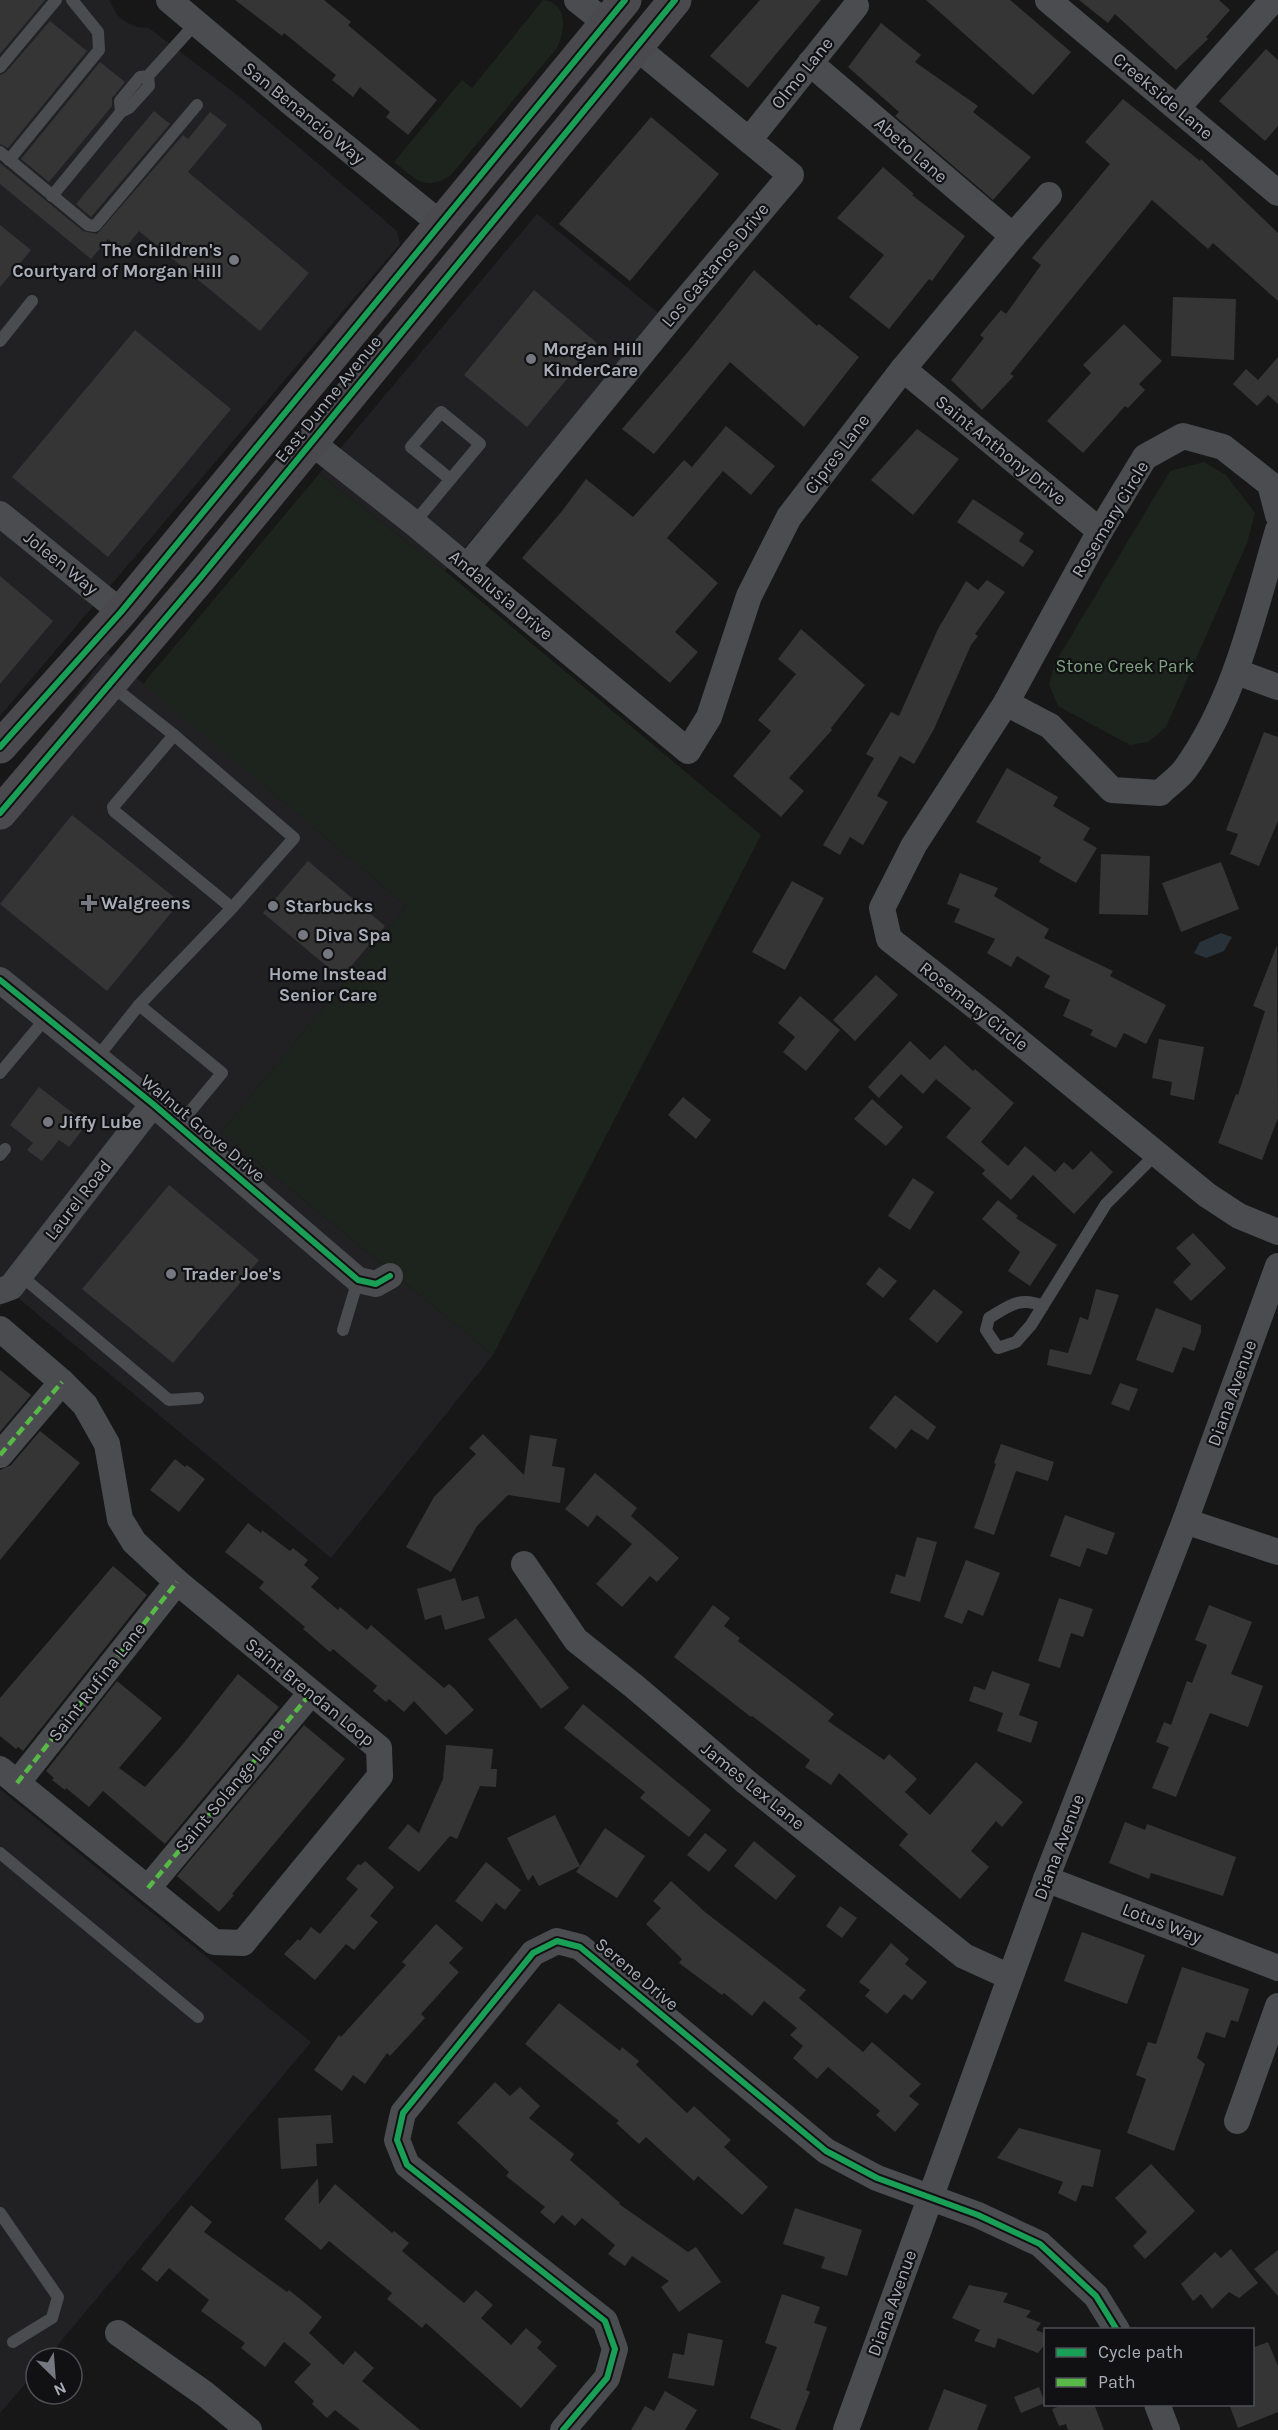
<svg xmlns="http://www.w3.org/2000/svg" width="1278" height="2430" viewBox="0 0 1278 2430" font-family="Karla,sans-serif">
	<rect width="100%" height="100%" fill="#171717"/>
	<g fill="#212123">
		<polygon points="0,0 109,0 117,15 126,22 137,27 149,28 241,98 397,231 400,244 0,716"/>
		<polygon points="537,214 661,315 445,571 319,474"/>
		<polygon points="107,653 407,906 221,1132 493,1355 331,1558 12,1293 0,1307 0,798"/>
		<polygon points="0,1789 311,2042 47,2358 36,2358 36,2371 0,2413"/>
	</g>
	<g fill="#1d241e">
		<path d="M543,0C569,4 565,30 557,48L450,176C423,192 415,178 394,162L462,80L472,88Z"/>
		<polygon points="1204,462 1226,475 1255,513 1247,543 1166,727 1148,742 1130,745 1058,706 1049,684 1055,663 1170,471"/>
		<polygon points="319,474 445,571 761,835 493,1355 221,1132 407,906 143,684"/>
	</g>
	<polygon fill="#2a3239" points="1221,933 1232,937 1224,951 1206,958 1194,953 1200,942"/>
	<g fill="#353536">
		<polygon points="0,0 45,0 0,54"/>
		<polygon points="235,0 324,0 351,22 348,25 437,100 408,135 386,117 390,112 360,87 353,97 332,80 336,75 284,33 282,36"/>
		<polygon points="760,0 821,0 748,88 710,56"/>
		<polygon points="926,0 1010,0 1071,52 1033,95"/>
		<polygon points="1079,0 1219,0 1230,10 1206,37 1208,39 1176,70 1115,14 1108,23"/>
		<polygon points="50,21 87,51 8,148 0,144 0,75 6,72"/>
		<polygon points="881,23 921,55 915,62 978,106 973,112 1031,157 993,200 895,116 899,112 848,67"/>
		<polygon points="1266,49 1278,60 1278,126 1265,141 1219,101"/>
		<polygon points="100,62 125,82 112,98 112,106 49,182 21,159"/>
		<polygon points="1123,99 1200,161 1201,159 1278,233 1278,301 1213,243 1208,249 1152,200 1010,374 1014,376 982,410 951,380 984,338 980,335 1001,310 1006,314 1041,265 1032,258 1110,164 1085,142"/>
		<polygon points="154,111 170,124 91,217 76,204"/>
		<polygon points="210,112 227,125 188,172 309,273 260,331 139,231 123,251 108,239 91,259 0,184 0,163 83,231 97,234 183,135 188,139"/>
		<polygon points="651,117 719,174 630,281 559,224"/>
		<polygon points="883,167 914,194 912,195 965,236 932,281 929,279 889,329 849,297 884,255 837,218"/>
		<polygon points="0,225 31,250 0,287"/>
		<polygon points="754,270 817,326 819,324 859,357 804,427 730,362 654,454 622,429 687,353"/>
		<polygon points="534,290 597,343 527,427 464,375"/>
		<polygon points="1173,297 1236,299 1234,360 1171,356"/>
		<polygon points="1124,324 1162,361 1139,384 1145,390 1128,408 1125,406 1083,453 1047,421 1091,373 1083,365"/>
		<polygon points="135,330 231,409 108,557 12,477"/>
		<polygon points="1278,357 1278,404 1268,395 1257,406 1233,384 1246,369 1258,380"/>
		<polygon points="726,426 775,466 751,495 723,471 667,538 718,583 675,632 698,652 670,683 522,558 562,511 586,479 633,517 684,460 692,467"/>
		<polygon points="917,429 959,459 913,515 871,480"/>
		<polygon points="973,499 1024,533 1019,541 1034,551 1023,567 957,522"/>
		<polygon points="0,576 53,621 0,684"/>
		<polygon points="987,580 1005,592 975,634 978,636 971,645 934,729 914,764 900,756 877,796 888,802 863,845 850,837 840,855 823,845 874,758 866,754 891,712 899,716 938,629 966,581 978,590"/>
		<polygon points="801,629 865,685 831,728 832,730 789,778 804,791 781,817 733,776 771,731 758,720 796,674 778,659"/>
		<polygon points="1264,732 1278,737 1278,821 1259,866 1230,854 1238,834 1226,830"/>
		<polygon points="1007,768 1058,797 1053,806 1090,828 1083,840 1097,848 1076,883 1039,862 1041,857 976,822"/>
		<polygon points="72,815 180,902 107,991 0,904"/>
		<polygon points="1101,854 1150,856 1148,915 1099,914"/>
		<polygon points="308,861 385,926 341,978 263,913"/>
		<polygon points="1221,862 1239,909 1181,932 1162,883"/>
		<polygon points="960,873 998,888 994,896 1049,929 1044,938 1113,971 1110,976 1166,1005 1146,1044 1124,1033 1116,1048 1090,1035 1093,1030 1063,1016 1070,1000 1044,987 1050,976 1017,956 1011,967 987,953 995,939 954,922 960,909 947,904"/>
		<polygon points="792,881 824,898 785,970 752,952"/>
		<polygon points="1277,945 1278,1118 1262,1160 1218,1143 1236,1094 1238,1095 1265,1011 1253,1006"/>
		<polygon points="876,975 898,995 855,1041 833,1020"/>
		<polygon points="800,996 840,1030 806,1071 783,1052 795,1037 778,1023"/>
		<polygon points="1159,1039 1204,1047 1194,1100 1170,1095 1172,1082 1152,1078"/>
		<polygon points="910,1041 930,1060 945,1045 973,1071 975,1069 1014,1103 981,1142 1008,1166 1025,1146 1055,1172 1064,1162 1073,1170 1091,1151 1113,1172 1074,1214 1033,1175 1011,1200 982,1174 985,1170 946,1137 971,1108 936,1079 923,1094 901,1074 879,1098 868,1087"/>
		<polygon points="39,1087 87,1124 69,1147 59,1140 42,1161 27,1150 33,1143 10,1125"/>
		<polygon points="683,1097 711,1120 696,1139 668,1115"/>
		<polygon points="872,1099 903,1127 886,1146 854,1119"/>
		<polygon points="913,1178 934,1192 910,1230 888,1216"/>
		<polygon points="169,1185 259,1260 173,1363 82,1289"/>
		<polygon points="998,1200 1018,1216 1016,1218 1057,1245 1030,1286 1008,1271 1020,1252 982,1219"/>
		<polygon points="1193,1233 1226,1268 1191,1301 1173,1282 1191,1264 1176,1248"/>
		<polygon points="879,1267 897,1281 883,1298 866,1284"/>
		<polygon points="934,1289 963,1312 937,1343 909,1319"/>
		<polygon points="1096,1289 1119,1295 1091,1375 1047,1365 1050,1349 1068,1353 1080,1317 1088,1320"/>
		<polygon points="1156,1308 1201,1325 1201,1332 1194,1351 1183,1347 1173,1373 1136,1360"/>
		<polygon points="0,1370 31,1395 0,1432"/>
		<polygon points="1120,1383 1138,1389 1129,1411 1111,1404"/>
		<polygon points="895,1395 936,1427 928,1440 911,1429 896,1449 869,1428"/>
		<polygon points="40,1431 80,1463 0,1560 0,1470 11,1465"/>
		<polygon points="483,1434 524,1475 530,1435 557,1439 552,1466 565,1468 560,1503 508,1495 477,1526 451,1572 406,1547 434,1497 476,1454 469,1448"/>
		<polygon points="1001,1444 1054,1462 1048,1481 1016,1471 994,1535 974,1528 996,1464 994,1463"/>
		<polygon points="175,1459 185,1467 187,1465 205,1479 179,1512 150,1490"/>
		<polygon points="595,1473 637,1508 631,1516 679,1558 657,1582 650,1576 622,1607 596,1584 632,1544 597,1515 588,1527 565,1509"/>
		<polygon points="1065,1515 1115,1533 1107,1555 1087,1548 1080,1567 1050,1556"/>
		<polygon points="248,1523 261,1533 262,1530 290,1551 293,1548 308,1560 304,1565 319,1578 311,1587 338,1610 340,1607 367,1630 371,1625 444,1688 449,1684 454,1688 474,1710 446,1735 414,1701 404,1712 389,1699 386,1702 373,1691 377,1686 333,1649 330,1652 303,1629 305,1627 259,1588 264,1582 225,1552"/>
		<polygon points="917,1537 937,1542 920,1602 890,1593 896,1574 905,1577"/>
		<polygon points="966,1560 1000,1573 983,1616 968,1610 962,1624 944,1617"/>
		<polygon points="113,1566 147,1595 23,1751 18,1747 16,1749 0,1736 0,1698"/>
		<polygon points="455,1578 462,1601 478,1596 485,1618 445,1630 441,1615 425,1620 417,1589"/>
		<polygon points="1059,1598 1093,1609 1083,1637 1071,1633 1060,1668 1038,1661"/>
		<polygon points="713,1605 730,1618 724,1626 740,1638 738,1641 834,1714 828,1721 884,1760 889,1754 917,1779 905,1792 930,1815 976,1762 1023,1802 1002,1827 996,1821 971,1851 989,1867 960,1899 899,1845 908,1834 839,1773 831,1785 805,1767 810,1760 752,1716 751,1717 674,1657"/>
		<polygon points="1209,1605 1252,1622 1231,1674 1263,1686 1248,1727 1210,1713 1176,1797 1152,1788 1169,1747 1156,1742 1164,1722 1171,1725 1187,1681 1192,1683 1207,1645 1195,1640"/>
		<polygon points="516,1618 569,1688 541,1709 488,1639"/>
		<polygon points="992,1671 1030,1684 1019,1715 1038,1722 1031,1743 997,1731 1003,1713 969,1701 974,1686 985,1690"/>
		<polygon points="238,1674 279,1707 165,1844 103,1791 89,1807 66,1788 65,1790 52,1780 54,1778 46,1771 117,1681 162,1718 119,1768 145,1787 183,1744"/>
		<polygon points="583,1704 711,1810 689,1837 640,1798 645,1792 564,1728"/>
		<polygon points="304,1725 345,1759 232,1894 234,1895 219,1912 177,1876"/>
		<polygon points="446,1745 493,1749 491,1769 497,1769 496,1787 480,1786 457,1839 450,1836 419,1872 388,1848 408,1824 419,1833 443,1779"/>
		<polygon points="555,1815 580,1866 605,1828 645,1856 617,1898 576,1872 580,1866 539,1886 533,1875 528,1881 507,1838"/>
		<polygon points="1125,1822 1145,1830 1147,1824 1236,1857 1223,1896 1151,1873 1149,1879 1109,1863"/>
		<polygon points="705,1833 727,1850 709,1872 687,1855"/>
		<polygon points="754,1841 796,1876 776,1900 734,1866"/>
		<polygon points="365,1861 394,1887 370,1916 378,1922 354,1950 346,1944 315,1980 284,1954 298,1939 300,1941 311,1927 320,1934 358,1889 346,1879 358,1864 361,1865"/>
		<polygon points="486,1862 521,1890 505,1910 496,1903 482,1922 455,1901"/>
		<polygon points="671,1881 705,1912 806,1990 799,1998 863,2052 872,2042 921,2084 909,2096 919,2104 895,2132 876,2115 880,2111 828,2067 817,2079 793,2058 803,2046 790,2035 797,2028 764,2001 752,2016 724,1993 722,1995 679,1963 682,1959 646,1924 661,1908 653,1901"/>
		<polygon points="840,1906 857,1918 842,1938 826,1926"/>
		<polygon points="436,1924 463,1948 449,1963 459,1972 421,2014 425,2018 390,2056 387,2053 365,2084 353,2075 342,2091 314,2070 339,2035 341,2037 406,1965 402,1962"/>
		<polygon points="1082,1932 1145,1955 1127,2004 1064,1981"/>
		<polygon points="891,1943 909,1959 905,1964 927,1982 912,2000 904,1994 887,2014 865,1996 870,1990 859,1982"/>
		<polygon points="1182,1967 1249,1989 1238,2022 1231,2020 1225,2038 1206,2032 1197,2058 1205,2064 1174,2151 1127,2133 1146,2079 1136,2075 1148,2042 1156,2044"/>
		<polygon points="559,2003 620,2051 622,2047 639,2061 636,2065 687,2113 694,2106 731,2140 724,2147 768,2187 742,2215 698,2176 694,2181 646,2137 639,2144 616,2123 619,2121 525,2044"/>
		<polygon points="495,2082 510,2096 520,2087 540,2106 529,2118 574,2154 570,2160 620,2203 619,2204 688,2252 696,2247 721,2282 679,2312 661,2287 669,2281 632,2256 625,2266 608,2254 615,2245 582,2218 575,2226 562,2215 554,2224 540,2212 545,2207 506,2176 509,2172 457,2123"/>
		<polygon points="331,2115 333,2143 316,2144 317,2166 281,2169 278,2118"/>
		<polygon points="1019,2128 1101,2150 1093,2187 1082,2185 1076,2202 1058,2193 1063,2182 997,2158"/>
		<polygon points="1151,2164 1195,2211 1145,2259 1133,2246 1147,2232 1115,2198"/>
		<polygon points="318,2178 319,2204 335,2184 392,2233 394,2231 409,2243 402,2251 464,2303 476,2290 493,2305 481,2318 511,2345 526,2328 542,2342 537,2348 557,2366 521,2408 426,2323 422,2328 387,2299 392,2293 329,2241 321,2250 284,2219"/>
		<polygon points="191,2205 212,2222 204,2232 287,2292 289,2290 322,2317 309,2333 343,2365 355,2351 374,2368 362,2381 420,2430 360,2430 335,2410 327,2418 312,2404 314,2401 294,2382 311,2364 284,2342 265,2367 241,2348 245,2343 201,2311 209,2300 169,2268 157,2282 141,2269"/>
		<polygon points="795,2208 862,2230 847,2276 821,2268 825,2257 783,2244"/>
		<polygon points="1231,2249 1258,2283 1239,2298 1229,2292 1212,2309 1201,2294 1193,2301 1181,2284 1215,2252 1221,2258"/>
		<polygon points="1278,2250 1278,2296 1254,2269"/>
		<polygon points="969,2285 1008,2293 1003,2302 1031,2311 1026,2317 1041,2323 1036,2330 1046,2334 1046,2343 1038,2353 998,2338 995,2348 974,2341 980,2330 952,2318"/>
		<polygon points="782,2294 820,2307 814,2323 827,2327 806,2390 810,2392 795,2430 782,2430 750,2418 777,2347 765,2343"/>
		<polygon points="688,2333 723,2340 714,2386 668,2378 673,2353 684,2355"/>
		<polygon points="1268,2342 1278,2366 1278,2412 1238,2428 1229,2404 1252,2404 1252,2348"/>
		<polygon points="1039,2387 1045,2403 1021,2413 1014,2397"/>
		<polygon points="944,2389 987,2405 977,2430 928,2430"/>
		<polygon points="665,2391 697,2410 685,2430 631,2430 645,2406 654,2411"/>
		<polygon points="1064,2404 1094,2404 1104,2430 1068,2430 1066,2424 1059,2426 1052,2409"/>
	</g>
	<g fill="none" stroke-linecap="round" stroke-linejoin="round">
		<g stroke="#4b4c50" stroke-width="12">
			<polyline points="0,67 56,0"/>
			<polyline points="121,112 120,101 140,77 148,76 196,23"/>
			<polyline points="0,152 88,225 95,226 197,105"/>
			<polyline points="9,160 99,50 98,32 72,0"/>
			<polyline points="52,196 121,112 129,108 149,86 148,76"/>
			<polyline points="0,341 32,301"/>
			<polyline points="414,523 480,444 441,412 411,447 450,479"/>
			<polyline points="112,686 174,735 113,807 114,811 232,908 139,1005"/>
			<polyline points="174,735 294,838 232,908"/>
			<polyline points="96,1059 139,1005 222,1073 178,1126"/>
			<polyline points="0,1073 46,1018"/>
			<polyline points="0,1155 5,1149"/>
			<polyline points="20,1275 169,1400 198,1398"/>
			<path d="M1043,1306C1020,1296 1009,1306 989,1318L986,1330L998,1348L1016,1342L1031,1325L1106,1204L1155,1155"/>
			<polyline points="343,1330 358,1280"/>
			<polyline points="0,1853 198,2017"/>
			<polyline points="0,2213 58,2297 52,2318 13,2342"/>
		</g>
		<g stroke="#4b4c50" stroke-width="26">
			<polyline points="169,0 295,106 441,224"/>
			<polyline points="577,0 606,23"/>
			<polyline points="1048,0 1278,193"/>
			<polyline points="810,63 1013,236"/>
			<polyline points="1177,108 1273,0"/>
			<polyline points="749,140 856,6"/>
			<polyline points="903,369 1100,531"/>
			<polyline points="311,442 414,523 688,751 709,717 749,596 789,517 903,369 1013,236 1049,195"/>
			<polyline points="0,514 121,612"/>
			<polyline points="1278,515 1270,484 1223,447 1183,436 1145,457 1100,531 1006,703 914,845 882,908 889,939 993,1020 1207,1195 1239,1216 1278,1232"/>
			<polyline points="467,567 673,315 791,175 636,47"/>
			<polyline points="1237,672 1278,687"/>
			<path d="M1006,703L1050,726L1112,790L1160,793C1168,785 1180,777 1186,768C1236,698 1254,611 1278,530"/>
			<polyline points="0,980 153,1104 358,1280 376,1284 390,1276"/>
			<polyline points="0,1291 11,1287 153,1104"/>
			<polyline points="0,1329 62,1382 85,1405 107,1444 120,1519 134,1542 177,1582 379,1748 380,1776 243,1943 214,1942 0,1769"/>
			<polyline points="0,1455 62,1382"/>
			<polyline points="1185,1521 1278,1552"/>
			<polyline points="524,1564 576,1640 635,1687 745,1781 964,1956 1010,1977"/>
			<polyline points="17,1783 177,1582"/>
			<polyline points="1046,1879 1278,1968"/>
			<polyline points="148,1888 311,1693"/>
			<polyline points="1237,2121 1278,2006"/>
			<polyline points="118,2333 205,2394 249,2430"/>
			<polyline points="1157,2404 1167,2430"/>
			<polyline points="563,2430 607,2378 615,2349 605,2321 407,2165 397,2140 403,2113 533,1953 557,1941 580,1947 826,2151 877,2178 978,2215 1040,2244 1096,2296 1117,2330"/>
			<polyline points="846,2430 1046,1879 1185,1521 1278,1266"/>
		</g>
		<g stroke="#4a4a4e" stroke-width="33">
			<polyline points="0,747 121,612 625,0"/>
			<polyline points="0,813 200,578 675,0"/>
		</g>
		<g stroke="#58b947" stroke-width="4.5" stroke-dasharray="9 4.5" stroke-linecap="butt">
			<polyline points="0,1455 62,1382"/>
			<polyline points="17,1783 177,1582"/>
			<polyline points="148,1888 311,1693"/>
		</g>
		<defs>
			<g id="cycleway">
				<polyline points="0,747 121,612 625,0"/>
				<polyline points="0,813 200,578 675,0"/>
				<polyline points="0,980 153,1104 358,1280 376,1284 390,1276"/>
				<polyline points="563,2430 607,2378 615,2349 605,2321 407,2165 397,2140 403,2113 533,1953 557,1941 580,1947 826,2151 877,2178 978,2215 1040,2244 1096,2296 1117,2330"/>
			</g>
		</defs>
		<use href="#cycleway" stroke="#111113" stroke-width="10"/>
		<use href="#cycleway" stroke="#1a9f57" stroke-width="6"/>
	</g>
	<g fill="#757880" stroke="#111113" stroke-width="2">
		<circle cx="234" cy="260" r="6"/>
		<circle cx="531" cy="359" r="6"/>
		<path d="M86 894h6v6h6v6h-6v6h-6v-6h-6v-6h6z"/>
		<circle cx="273" cy="906" r="6"/>
		<circle cx="303" cy="935" r="6"/>
		<circle cx="328" cy="954" r="6"/>
		<circle cx="48" cy="1122" r="6"/>
		<circle cx="171" cy="1274" r="6"/>
	</g>
	<g text-anchor="middle" stroke-width="4.5" stroke-linejoin="round" paint-order="stroke">
		<g font-size="18" fill="#a8adb8" stroke="#111113">
			<text transform="translate(802 73) rotate(-51)" y="6">Olmo Lane</text>
			<text transform="translate(1163 96) rotate(40)" y="6">Creekside Lane</text>
			<text transform="translate(304 113) rotate(39)" y="6">San Benancio Way</text>
			<text transform="translate(911 150) rotate(41)" y="6">Abeto Lane</text>
			<text transform="translate(715 265) rotate(-50)" y="6">Los Castanos Drive</text>
			<text transform="translate(328 399) rotate(-51)" y="6">East Dunne Avenue</text>
			<text transform="translate(1001 450) rotate(39)" y="6">Saint Anthony Drive</text>
			<text transform="translate(837 454) rotate(-53)" y="6">Cipres Lane</text>
			<text transform="translate(1110 519) rotate(-59)" y="6">Rosemary Circle</text>
			<text transform="translate(61 563) rotate(39)" y="6">Joleen Way</text>
			<text transform="translate(501 595) rotate(40)" y="6">Andalusia Drive</text>
			<text transform="translate(974 1006) rotate(38)" y="6">Rosemary Circle</text>
			<text transform="translate(203 1128) rotate(40)" y="6">Walnut Grove Drive</text>
			<text transform="translate(78 1200) rotate(-52)" y="6">Laurel Road</text>
			<text transform="translate(1232 1393) rotate(-70)" y="6">Diana Avenue</text>
			<text transform="translate(97 1682) rotate(-52)" y="6">Saint Rufina Lane</text>
			<text transform="translate(310 1692) rotate(39)" y="6">Saint Brendan Loop</text>
			<text transform="translate(753 1786) rotate(39)" y="6">James Lex Lane</text>
			<text transform="translate(229 1790) rotate(-50)" y="6">Saint Solange Lane</text>
			<text transform="translate(1059 1847) rotate(-69)" y="6">Diana Avenue</text>
			<text transform="translate(1162 1923) rotate(21)" y="6">Lotus Way</text>
			<text transform="translate(637 1974) rotate(40)" y="6">Serene Drive</text>
			<text transform="translate(892 2303) rotate(-70)" y="6">Diana Avenue</text>
		</g>
		<g font-size="18" font-weight="bold" fill="#a8adb8" stroke="#111113" text-anchor="start">
			<text x="222" y="256" text-anchor="end">The Children's<tspan x="222" dy="21">Courtyard of Morgan Hill</tspan></text>
			<text x="543" y="355">Morgan Hill<tspan x="543" dy="21">KinderCare</tspan></text>
			<text x="101" y="909">Walgreens</text>
			<text x="285" y="912">Starbucks</text>
			<text x="315" y="941">Diva Spa</text>
			<text x="328" y="980" text-anchor="middle">Home Instead<tspan x="328" dy="21">Senior Care</tspan></text>
			<text x="60" y="1128">Jiffy Lube</text>
			<text x="183" y="1280">Trader Joe's</text>
		</g>
		<g font-size="18" fill="#7fa381" stroke="#111113">
			<text x="1125" y="672">Stone Creek Park</text>
		</g>
	</g>
	<rect x="1044" y="2328" width="210" height="78" fill="#111113" stroke="#4d4f55" stroke-width="1.5"/>
	<rect x="1056" y="2348" width="30" height="9" fill="#1a9f57" stroke="#4d4f55" stroke-width="1.5"/>
	<text x="1098" y="2358" font-size="18" fill="#a8adb8">Cycle path</text>
	<rect x="1056" y="2378" width="30" height="9" fill="#58b947" stroke="#4d4f55" stroke-width="1.5"/>
	<text x="1098" y="2388" font-size="18" fill="#a8adb8">Path</text>
	<g transform="translate(54 2376) rotate(155)"><circle r="28" fill="#111113" stroke="#4d4f55" stroke-width="1.5"/>
	<path d="M0-4.5L10 22L0 15L-10 22Z" fill="#757880"/>
	<text y="-9" font-size="16" font-weight="bold" text-anchor="middle" fill="#a8adb8">N</text>
	</g>
</svg>
